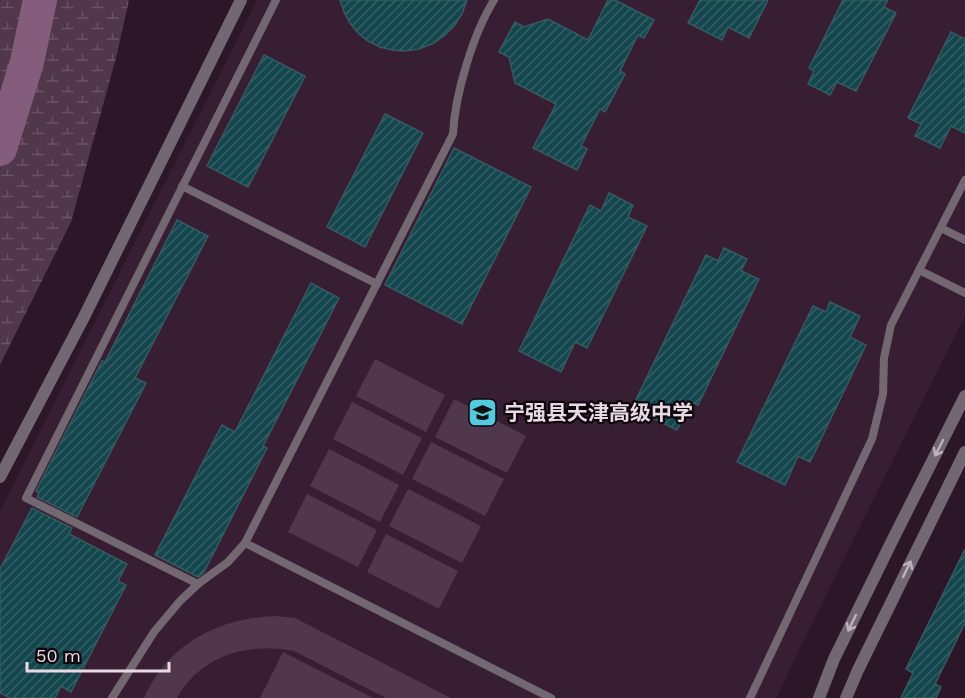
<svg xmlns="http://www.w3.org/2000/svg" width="965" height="698" viewBox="0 0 965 698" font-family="'Work Sans','Noto Sans SC',sans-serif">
	<defs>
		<pattern id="wetland-marsh" width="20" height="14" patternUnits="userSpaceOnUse" patternTransform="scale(1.5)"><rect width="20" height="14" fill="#50374b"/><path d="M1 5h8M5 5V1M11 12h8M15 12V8" fill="none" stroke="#695365"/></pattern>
		<pattern id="building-hatch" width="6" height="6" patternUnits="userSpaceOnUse" patternTransform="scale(1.5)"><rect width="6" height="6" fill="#14464e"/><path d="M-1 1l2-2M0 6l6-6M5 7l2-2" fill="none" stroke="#366067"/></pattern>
	</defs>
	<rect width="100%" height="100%" fill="#2b1727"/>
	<polygon fill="#381e32" points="257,0 965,0 965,316 799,649 777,698 0,698 0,511"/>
	<polygon fill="url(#wetland-marsh)" points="0,0 129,0 117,54 71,222 0,365"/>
	<g fill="#50374b">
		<polygon points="375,359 445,395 426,432 356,396"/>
		<polygon points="454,399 526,436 507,473 435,437"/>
		<polygon points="352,402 422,438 403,475 333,439"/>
		<polygon points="431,442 504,479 485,516 412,479"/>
		<polygon points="329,449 399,485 380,522 310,486"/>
		<polygon points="408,489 481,526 462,563 389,526"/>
		<polygon points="307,494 377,530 358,567 288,532"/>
		<polygon points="386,534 458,571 439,609 367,572"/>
		<path d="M275,616L295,618L451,698H386L294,651C249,642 201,655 177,698H144C168,644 218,618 275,616Z"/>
		<polygon points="283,652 373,698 260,698"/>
	</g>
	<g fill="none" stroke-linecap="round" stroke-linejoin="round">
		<polyline stroke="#845d7c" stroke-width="34" points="0,149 27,62 40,0"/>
	</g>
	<g fill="url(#building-hatch)" stroke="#365a61" stroke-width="1.5">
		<polygon points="340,0 467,0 462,14 454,26 444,36 432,44 419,49 405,51 392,50 380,47 368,41 358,33 350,23 344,12"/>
		<polygon points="608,0 615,0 654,20 644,38 638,35 620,71 625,74 605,112 600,109 581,146 587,149 577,170 533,148 556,104 515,83 509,57 499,52 515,22 524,27 548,19 588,40"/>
		<polygon points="700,0 768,0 749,38 728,27 722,40 688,23"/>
		<polygon points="843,0 888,0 884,7 896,13 856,91 837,82 830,95 808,84 814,71 809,68"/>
		<polygon points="951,32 965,39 965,133 951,126 940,148 915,136 921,124 908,118"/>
		<polygon points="264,55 305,76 248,187 207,166"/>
		<polygon points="385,114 423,133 365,247 327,227"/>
		<polygon points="454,148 531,187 462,324 385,285"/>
		<polygon points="609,193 633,205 628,217 647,226 587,348 575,342 561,372 519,351 590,205 601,211"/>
		<polygon points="177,220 208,236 135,378 146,383 77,517 37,497 39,493 36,491 102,361 105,362"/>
		<polygon points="724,248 747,259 741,271 759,279 698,405 691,402 677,430 632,408 706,255 718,261"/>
		<polygon points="311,283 339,298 263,446 267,448 204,572 198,577 155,555 222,425 235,432"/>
		<polygon points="830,302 860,316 850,337 866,345 810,462 798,456 785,485 737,462 813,306 826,312"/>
		<polygon points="32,508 72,528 69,534 127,564 118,581 126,585 71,692 61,686 55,698 10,698 0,693 0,569"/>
		<polygon points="965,549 965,623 935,684 941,687 936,698 901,698 913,673 906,669"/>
	</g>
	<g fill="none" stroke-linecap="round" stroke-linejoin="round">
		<g stroke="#736871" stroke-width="8">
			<path d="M494,0C473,34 455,94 453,134L245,543L551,698"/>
			<polyline points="182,186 377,284"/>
			<polyline points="941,228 965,240"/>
			<polyline points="919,270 965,293"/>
			<polyline points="198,584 26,498 276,0"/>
			<polyline points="112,698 154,632 180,601 198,584 228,562 245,543"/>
			<polyline points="750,698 872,439 883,394 884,358 891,325 965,180"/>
		</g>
		<g stroke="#736871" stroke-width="12">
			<polyline points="0,477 84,317 241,0"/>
			<polyline points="819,698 834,659 892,541 965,396"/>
			<polyline points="846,698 858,670 965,452"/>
		</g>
	</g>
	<defs><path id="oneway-shaft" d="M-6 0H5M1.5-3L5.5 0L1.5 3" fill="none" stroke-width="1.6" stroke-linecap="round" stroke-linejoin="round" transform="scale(1.5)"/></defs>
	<g stroke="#bfb2bc">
		<use href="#oneway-shaft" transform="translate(939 448) rotate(117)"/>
		<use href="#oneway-shaft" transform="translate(907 569) rotate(-64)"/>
		<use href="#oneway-shaft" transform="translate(852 623) rotate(116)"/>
	</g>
	<defs>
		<symbol id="school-square" viewBox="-11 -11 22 22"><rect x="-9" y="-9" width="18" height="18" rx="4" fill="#54cade" stroke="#0e060c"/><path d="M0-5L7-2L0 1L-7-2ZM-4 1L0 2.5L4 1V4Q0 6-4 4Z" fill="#111"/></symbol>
	</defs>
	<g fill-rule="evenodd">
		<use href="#school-square" x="466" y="396" width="33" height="33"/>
	</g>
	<g text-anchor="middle" stroke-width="4.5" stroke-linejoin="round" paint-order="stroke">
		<g font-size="21" font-weight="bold" fill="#e8dae4" stroke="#0e060c" text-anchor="start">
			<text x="504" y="420">宁强县天津高级中学</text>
		</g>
	</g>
	<path d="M27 662v9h142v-9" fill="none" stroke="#e8dae4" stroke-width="3"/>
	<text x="36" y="662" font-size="18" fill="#e8dae4" stroke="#0e060c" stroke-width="4.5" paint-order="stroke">50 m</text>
</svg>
